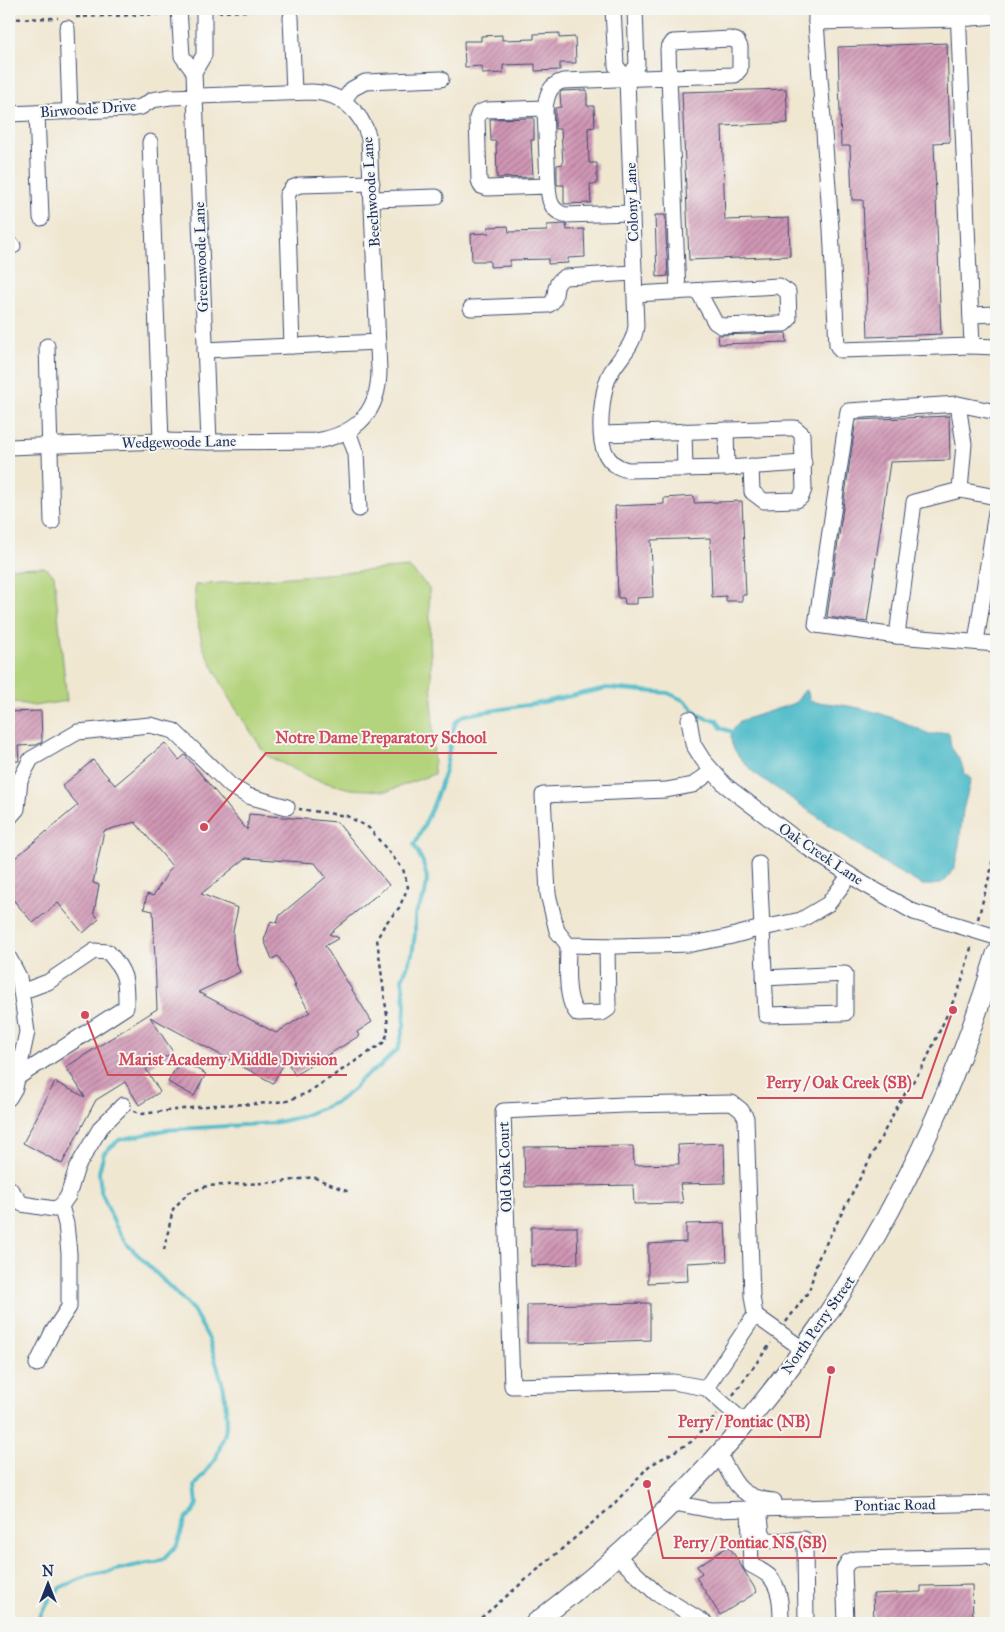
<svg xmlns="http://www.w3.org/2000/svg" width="1005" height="1632" viewBox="0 0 1005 1632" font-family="'IM FELL Great Primer',serif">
	<defs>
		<pattern id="building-hatch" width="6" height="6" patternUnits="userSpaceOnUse" patternTransform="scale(1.25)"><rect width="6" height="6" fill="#d096b4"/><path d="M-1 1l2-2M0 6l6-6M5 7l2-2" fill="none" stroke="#a87b96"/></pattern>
	</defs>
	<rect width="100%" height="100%" fill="#f6f6f2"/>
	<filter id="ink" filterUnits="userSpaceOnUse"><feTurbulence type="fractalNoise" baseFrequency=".02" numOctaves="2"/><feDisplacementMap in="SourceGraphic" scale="10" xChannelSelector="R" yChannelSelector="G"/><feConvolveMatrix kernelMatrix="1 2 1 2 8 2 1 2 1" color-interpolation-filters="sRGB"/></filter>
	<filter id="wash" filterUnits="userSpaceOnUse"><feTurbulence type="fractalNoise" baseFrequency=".0096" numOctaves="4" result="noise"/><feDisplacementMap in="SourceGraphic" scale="20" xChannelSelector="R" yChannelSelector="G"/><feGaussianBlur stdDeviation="1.12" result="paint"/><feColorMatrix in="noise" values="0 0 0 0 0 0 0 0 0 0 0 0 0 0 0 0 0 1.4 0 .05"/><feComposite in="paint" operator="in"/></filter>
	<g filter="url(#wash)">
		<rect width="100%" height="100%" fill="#f0e7d1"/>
		<g fill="#b3d37b" stroke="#67816c">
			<polygon points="44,567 54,575 67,701 34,706 9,701 9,568"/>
			<polygon points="409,567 429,588 434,774 388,791 350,789 313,779 266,755 230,700 203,647 195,609 195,585"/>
		</g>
		<path fill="#4fbcc9" stroke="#357694" d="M805,690L808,692L809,699L812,702C859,705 887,713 929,734C937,735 941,731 949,733L951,747L961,762L964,773L971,779L963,810L959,846L955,866L946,880L939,884L931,885H922L893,869L753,772C739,756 719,740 740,721L795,703Z"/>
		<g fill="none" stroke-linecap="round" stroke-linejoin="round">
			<path stroke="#4fbcc9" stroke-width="4" d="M36,1623L50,1598L61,1587L88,1576L147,1563L157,1562L165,1558L177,1545L186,1518L193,1513L197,1504L195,1486L216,1458L225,1433L227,1419L224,1389L209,1339L193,1310L128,1245L115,1225L101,1191L99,1172L104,1153L119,1140L165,1130L273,1123L300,1117L337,1102L354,1089L360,1080L379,1067L398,1049L404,1026L405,1003L402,979L412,955L415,934V914L425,895L427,878L423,862L414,845C426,823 437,799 444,774C448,762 451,730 456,722C458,719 462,717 465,715L539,703L607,688L668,693L685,701L699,715L708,719L717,720L721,728L732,732"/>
		</g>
		<g id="blocks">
			<g fill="url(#building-hatch)" fill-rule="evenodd">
				<polygon points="559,33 559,38 575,37 576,63 560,63 560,70 535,71 535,64 503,65 503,73 482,74 482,66 465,67 464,41 481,41 481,36 502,35 502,40 534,39 534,34"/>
				<polygon points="947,43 950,142 934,143 941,334 868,337 863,200 852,200 850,146 841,146 838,47"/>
				<polygon points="786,89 788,123 722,126 725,220 789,218 790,256 689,260 682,92"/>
				<polygon points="587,90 587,106 594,106 595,127 588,128 589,163 597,163 597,184 590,184 591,203 564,204 564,185 557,185 557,165 563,164 561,129 555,129 555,108 561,107 560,93 562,91"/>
				<polygon points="534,118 534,140 531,140 533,177 497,178 496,141 491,141 490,119"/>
				<polygon points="655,215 665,215 668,276 657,277"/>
				<polygon points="566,224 567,230 584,229 585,257 568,258 568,263 548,264 548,259 510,260 510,266 490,267 490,261 472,261 471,234 489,233 488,227 508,226 509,232 547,231 547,225"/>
				<polygon points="786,333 787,342 719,344 718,335"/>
				<polygon points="949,416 950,460 890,462 867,622 827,617 856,420"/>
				<polygon points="694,496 694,503 742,501 746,595 742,595 742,601 726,601 726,596 712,597 710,538 651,540 653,597 637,598 637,604 625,604 624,598 618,598 615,506 664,504 664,498"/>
				<polygon points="41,711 42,742 36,745 18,746 19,761 9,761 9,712"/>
				<path d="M165,743L179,760L185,755L247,830L249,814L337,822L389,885L329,934L339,938L325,946L372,1022L357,1032L359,1036L295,1075L286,1060L273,1083L150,1017L173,1052L146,1069L160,1092L139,1105L125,1082L96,1100L62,1164L23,1143L55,1082L85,1097L66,1067L157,1009L153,911L144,909L147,894L153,896L172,866L135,822L104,831L93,883L99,885L94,913L99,919L83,933L58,903L33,923L9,895V863L78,805L62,786L93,760L115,785ZM246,858L315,863L326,877L280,915L277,923L271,921L264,940L272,959L278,956L296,985L294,986L310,1012L276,1033L198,992L240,972L236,962L233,942V931L238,908L201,894Z"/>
				<polygon points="180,1060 206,1074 194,1096 168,1082"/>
				<polygon points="724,1143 725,1183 680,1184 683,1203 634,1204 633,1185 525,1187 524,1147 633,1146 634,1165 679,1164 678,1145"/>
				<polygon points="725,1223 727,1261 687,1263 688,1281 648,1283 648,1244 686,1242 686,1224"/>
				<polygon points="531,1227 577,1227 578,1264 531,1266"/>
				<polygon points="650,1303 650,1340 572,1343 527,1343 527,1305"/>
				<polygon points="729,1546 757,1592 720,1615 696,1577 702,1573 697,1566"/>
				<polygon points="972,1585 973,1623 874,1623 873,1594 921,1592 921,1586"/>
			</g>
		</g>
	</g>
	<g filter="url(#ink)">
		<use href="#blocks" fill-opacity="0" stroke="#3b4b6f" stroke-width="1"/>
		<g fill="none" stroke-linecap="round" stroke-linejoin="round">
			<defs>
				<g id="minor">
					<polyline points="179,9 182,56 194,72"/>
					<polyline points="204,9 204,55 194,72 209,442"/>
					<polyline points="613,9 616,66 627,79"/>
					<path d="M635,9L637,65L627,79L636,326C634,347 618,358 609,376C602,392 597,435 605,452C609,462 618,468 628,470L727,468L804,463"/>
					<polyline points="816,9 816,22 959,19 996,16"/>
					<polyline points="958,9 972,346 996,347"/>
					<polyline points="291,17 294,92"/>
					<polyline points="816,22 831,229 837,345 840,350 972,346"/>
					<polyline points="67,28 70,112"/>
					<polygon points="730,39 737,41 740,47 740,69 735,75 669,77 668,49 673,42"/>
					<polyline points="343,101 352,89 365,82 441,79"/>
					<polyline points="545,108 548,186"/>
					<polyline points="37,113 41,218"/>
					<path d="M9,114L129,109L141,107L152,100L170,97L312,92C341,93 361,111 369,138L379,370C379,412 357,434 316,441L209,442L161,441L9,447"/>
					<polyline points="150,142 161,441"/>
					<polyline points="373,199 436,197"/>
					<path d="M632,213L564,215C550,209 549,200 548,186L487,188L481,186L479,180L477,118L479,113L486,110L545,108C547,95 549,85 563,81L669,77L678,292"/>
					<polyline points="9,246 13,246"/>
					<polyline points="635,294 779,286 788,292 789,319 784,324 780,324 721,326 715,322 698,291"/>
					<path d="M471,308L548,305C561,299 549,285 565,277L634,273"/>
					<polyline points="971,315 996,314"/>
					<polyline points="47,346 52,522"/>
					<polyline points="292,346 287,195 292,188 300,185 372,183"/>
					<polyline points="205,350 378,342"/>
					<polyline points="958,404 996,412"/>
					<polyline points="726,430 727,468"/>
					<polyline points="348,431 356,454 359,509"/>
					<polyline points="684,431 685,469"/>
					<polyline points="602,434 790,428 795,428 802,434 804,489 801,497 797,500 764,501 752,492 751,466"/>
					<polyline points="960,490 964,444 958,404 848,411 816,625 897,636 914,502 960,490 996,497"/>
					<polyline points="897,636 996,644"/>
					<polyline points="976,642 996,512"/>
					<polyline points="689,719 693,744 703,760 725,785 808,848 864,884 914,912 996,937"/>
					<polyline points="712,771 693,785 666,790 543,795 548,894 557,931 568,945 616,946 692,944 728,937 758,929 801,920 828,904 850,875"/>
					<polyline points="9,818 17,809 20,780 31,759 78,732 150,725 174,731 231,786 248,796 287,807"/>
					<polyline points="759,864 766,1015 845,1013 845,974 764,978"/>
					<path d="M568,945C568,963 564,1001 578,1014L602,1013L608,1009L607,946"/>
					<polyline points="9,958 19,977 27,1032 15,1088 9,1098"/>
					<path d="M18,1077L126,1007C126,980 127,973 108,952L94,951L48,982L21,992"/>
					<polyline points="9,1188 22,1204 54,1209 61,1206 68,1196 77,1167 101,1127 123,1105"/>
					<polyline points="755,1315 804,1350"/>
					<polyline points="37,1364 52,1333 69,1307 69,1253 66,1224 61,1206"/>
					<polyline points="706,1388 755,1315 752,1296 746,1118 741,1110 732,1103 623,1105 503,1111 512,1386 673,1382 706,1388 745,1423"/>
					<path d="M719,1454C735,1483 738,1498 774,1501"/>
					<polyline points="674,1503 711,1510 996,1503"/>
					<path d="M749,1509L751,1565C757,1568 764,1572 769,1576C781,1588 781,1607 781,1623"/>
					<polyline points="759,1509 762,1533 766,1539 775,1541 804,1539 805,1546 806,1623"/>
					<polyline points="617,1556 656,1593 705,1623"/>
					<polyline points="846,1623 844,1569 848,1562 855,1559 989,1556 996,1561"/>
				</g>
				<path id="major" d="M535,1623C761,1452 914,1225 996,954"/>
			</defs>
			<use href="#minor" stroke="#3b4b6f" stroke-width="17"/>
			<use href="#major" stroke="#3b4b6f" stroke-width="21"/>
			<g stroke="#3b4b6f" stroke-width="2.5" stroke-dasharray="4 4" stroke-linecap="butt">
				<polyline points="301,9 317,9"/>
				<polyline points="218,12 280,10"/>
				<polyline points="76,17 165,14"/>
				<polyline points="9,19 58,18"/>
				<polyline points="978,919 991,870 996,837"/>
				<polyline points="134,1111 142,1114 215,1105 256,1104 287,1101 307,1093 383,1043 388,1033 387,1016 377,939 385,924 399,908 408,887 403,869 369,828 347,816 299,809"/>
				<polyline points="164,1250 173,1209 188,1193 207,1186 281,1182 313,1177 349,1192"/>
				<polyline points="786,1322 809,1291 818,1259 899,1103 925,1063 961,984 972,944"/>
				<polyline points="733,1395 771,1343"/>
				<polyline points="475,1623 611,1507 649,1466 691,1442 717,1415"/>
			</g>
			<use href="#minor" stroke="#fff" stroke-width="15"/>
			<use href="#major" stroke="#fff" stroke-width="19"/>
		</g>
	</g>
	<g text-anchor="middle" stroke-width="4" stroke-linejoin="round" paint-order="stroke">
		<g font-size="15" fill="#1b2f5e" stroke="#f6f6f2">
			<text transform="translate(88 109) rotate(-4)" y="5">Birwoode Drive</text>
			<text transform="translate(371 192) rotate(-94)" y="5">Beechwoode Lane</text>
			<text transform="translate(632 202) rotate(-92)" y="5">Colony Lane</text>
			<text transform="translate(201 257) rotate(-92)" y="5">Greenwoode Lane</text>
			<text transform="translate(179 442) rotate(-1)" y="5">Wedgewoode Lane</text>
			<text transform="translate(821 854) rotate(34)" y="5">Oak Creek Lane</text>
			<text transform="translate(505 1167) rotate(-92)" y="5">Old Oak Court</text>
			<text transform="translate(818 1325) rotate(-55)" y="5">North Perry Street</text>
			<text transform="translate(895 1505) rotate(-1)" y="5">Pontiac Road</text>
		</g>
	</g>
	<path fill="none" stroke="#d1495b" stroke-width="2" d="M204 827L266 753H497M85 1015L108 1075H347M953 1010L922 1098H757M831 1370L820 1437H668M647 1484L663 1558H837"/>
	<g fill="#d1495b" stroke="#f6f6f2" stroke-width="2">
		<circle cx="204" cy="827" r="5"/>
		<circle cx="85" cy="1015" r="5"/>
		<circle cx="953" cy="1010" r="5"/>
		<circle cx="831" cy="1370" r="5"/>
		<circle cx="647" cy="1484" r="5"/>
	</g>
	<g font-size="16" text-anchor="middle" font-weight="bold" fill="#d1495b" stroke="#f6f6f2" stroke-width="4" stroke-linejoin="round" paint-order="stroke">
		<text x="381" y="743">Notre Dame Preparatory School</text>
		<text x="228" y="1065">Marist Academy Middle Division</text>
		<text x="839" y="1088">Perry / Oak Creek (SB)</text>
		<text x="744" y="1427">Perry / Pontiac (NB)</text>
		<text x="750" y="1548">Perry / Pontiac NS (SB)</text>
	</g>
	<rect width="1005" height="1632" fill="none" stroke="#f6f6f2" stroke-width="30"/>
	<g transform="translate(48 1584)" stroke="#f6f6f2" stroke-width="4" paint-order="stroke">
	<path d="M0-4L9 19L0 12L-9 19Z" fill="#1b2f5e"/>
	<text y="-8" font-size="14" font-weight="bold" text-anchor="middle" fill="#1b2f5e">N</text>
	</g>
</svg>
